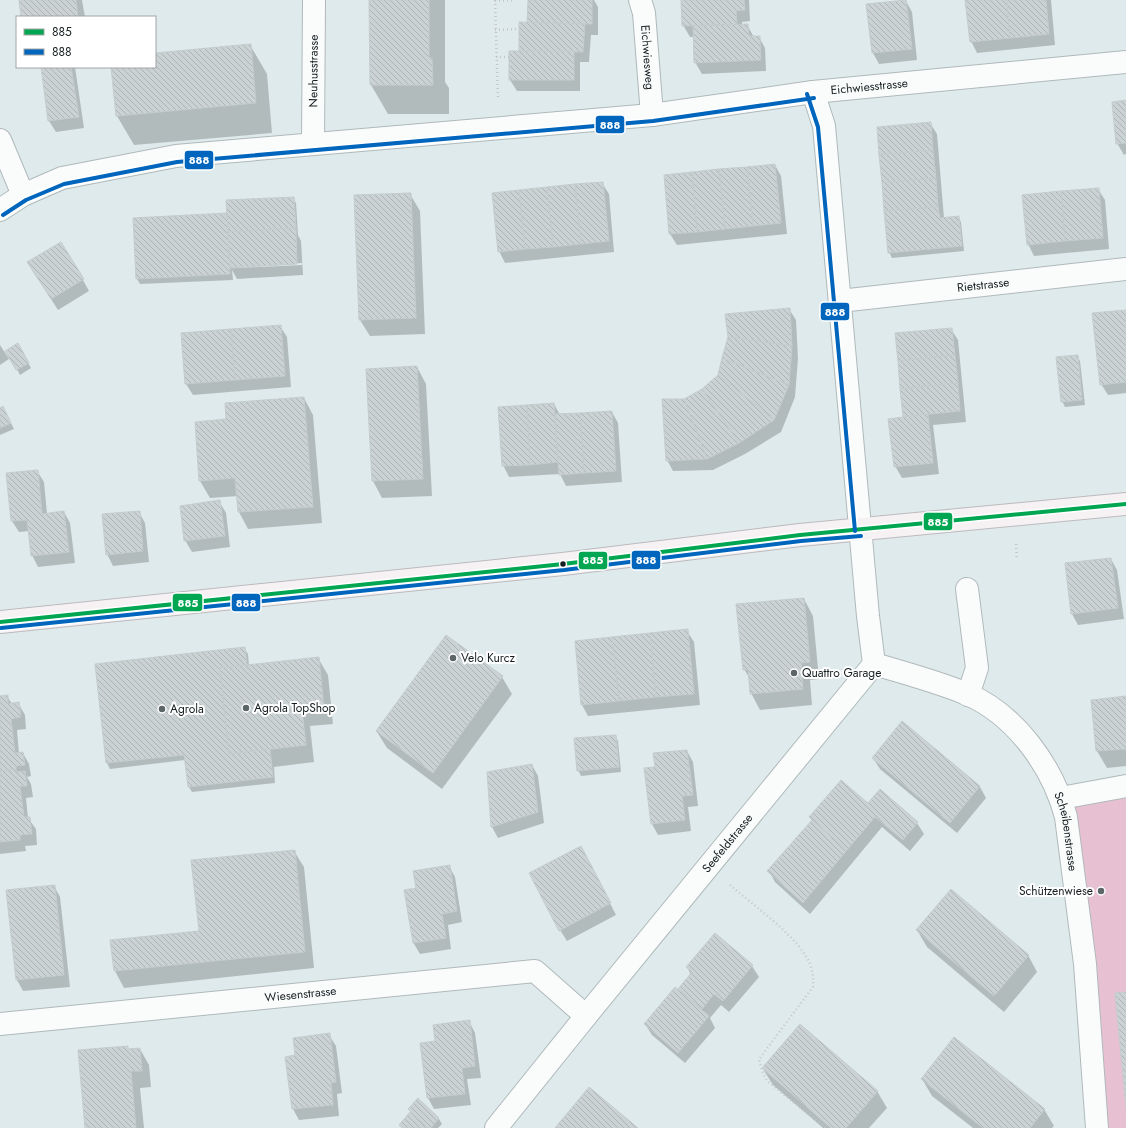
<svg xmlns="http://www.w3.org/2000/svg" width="1126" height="1128" viewBox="0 0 1126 1128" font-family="Jost,sans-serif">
	<defs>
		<pattern id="building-back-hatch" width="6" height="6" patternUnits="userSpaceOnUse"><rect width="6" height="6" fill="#cad2d4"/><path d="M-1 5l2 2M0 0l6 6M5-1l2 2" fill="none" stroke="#adb4b6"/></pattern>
	</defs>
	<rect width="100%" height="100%" fill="#dfeaec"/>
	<polygon fill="#e7c0d2" points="1126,798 1126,1128 1097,1128 1064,808"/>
	<g fill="#0003" fill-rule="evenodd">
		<polygon points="20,0 82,0 85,17 22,17"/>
		<polygon points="370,0 445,0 445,82 449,88 449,114 388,114 371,85"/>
		<polygon points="528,0 594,0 598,7 598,35 591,35 589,62 580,62 580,91 517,91 510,80 528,24"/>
		<polygon points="682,0 749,0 750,21 742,22 742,25 747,25 754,37 759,37 765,48 766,71 702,74 695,62 694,37 690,37 683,25"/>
		<polygon points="966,0 1051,0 1055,45 977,53 971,41"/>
		<polygon points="906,1 912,12 917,60 879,64 873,53"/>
		<polygon points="250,45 267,74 272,133 134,145 117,116 112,67 155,67 155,54"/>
		<polygon points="42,67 75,67 84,128 56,132 49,121"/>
		<polygon points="1126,101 1126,154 1124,155 1117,143"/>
		<polygon points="930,123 937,134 944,218 958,217 961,222 964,251 892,258 889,252"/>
		<polygon points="775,165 781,176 787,234 677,245 670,234 665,176"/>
		<polygon points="602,183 609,194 614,252 505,263 499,251"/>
		<polygon points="1098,189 1105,200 1109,249 1034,256 1028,244"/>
		<polygon points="410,194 420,211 425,334 370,336 360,320"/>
		<path d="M293,198L296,203L298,235L301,241L303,275L237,279L232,270L233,280L140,284L137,279L135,219L228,214ZM302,263V265L235,268V266Z"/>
		<polygon points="35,274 83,280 89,291 58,310"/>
		<polygon points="789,309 796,320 798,358 795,397 781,432 745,454 713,470 673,471 667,460 684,400 703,390"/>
		<polygon points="1126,311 1126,393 1108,395 1101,384"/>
		<polygon points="280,326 287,337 291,387 193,395 186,384"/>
		<polygon points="951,329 958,340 966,422 933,425 939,474 902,478 895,466 904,417 896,334"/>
		<polygon points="0,345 9,359 0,365"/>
		<polygon points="18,345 31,368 20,375 7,351"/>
		<polygon points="1077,356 1080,361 1085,405 1065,407 1062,401"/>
		<polygon points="417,367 426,384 432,496 382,498 373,481 367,369"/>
		<polygon points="304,398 313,415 322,523 248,529 239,512 238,496 210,498 200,481 196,423 227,420"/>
		<polygon points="554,404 560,415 612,412 618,423 622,482 566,486 560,474 509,477 503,465"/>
		<polygon points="0,409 6,413 14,429 0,435"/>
		<polygon points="37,471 44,482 47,514 64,512 70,523 75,563 38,567 32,555 29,531 19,532 12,521 7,474"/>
		<polygon points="219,501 226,513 230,547 192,552 185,540"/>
		<polygon points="139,512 145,523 149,562 113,566 107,554"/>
		<polygon points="1111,559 1117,570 1124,619 1078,625 1072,614"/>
		<polygon points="804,599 813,616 819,679 810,680 812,705 760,710 751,693 750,679 744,669"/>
		<polygon points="687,631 694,642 700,705 588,716 582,705"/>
		<polygon points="244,648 248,654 249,666 318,658 328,675 333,724 310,726 314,762 274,767 275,783 192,792 189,787 185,760 110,769 107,763 96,665"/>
		<polygon points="502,677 512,694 442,789 387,748 377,732"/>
		<polygon points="7,696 12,704 18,703 25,715 26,729 17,730 19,754 23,753 29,764 31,776 27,777 31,784 33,797 26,798 28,818 36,829 37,845 25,846 26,851 0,854 0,697"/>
		<polygon points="1126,697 1126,766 1107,768 1097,751"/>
		<polygon points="902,723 980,787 986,798 957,833 880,769 873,758"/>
		<polygon points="615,736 618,741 621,772 581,776 578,770"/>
		<polygon points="687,751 693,762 698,806 688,807 691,831 658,835 652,824 656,768"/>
		<polygon points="532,765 538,776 544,823 498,838 492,827 488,773"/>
		<polygon points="880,790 917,823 924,834 910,851 882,827 810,914 775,882 769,871 812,821 810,817 868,804"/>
		<polygon points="294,851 304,867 314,968 124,988 115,971 112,941 200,931"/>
		<polygon points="587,858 616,915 567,941 560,930"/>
		<polygon points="449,866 455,877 462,922 448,925 451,949 420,954 413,942 417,889"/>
		<polygon points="54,886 60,897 70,987 23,991 17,980 7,891"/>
		<polygon points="917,930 1028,955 1037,972 1004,1012 927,947"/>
		<polygon points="752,966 759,977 729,1012 721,1005 710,1018 715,1028 685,1063 652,1035 645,1024 691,975 687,967"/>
		<polygon points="469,1021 475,1033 481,1078 467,1079 471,1105 434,1109 428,1098 421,1044 436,1042"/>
		<polygon points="329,1035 336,1046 342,1093 337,1094 339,1116 299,1120 293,1109 286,1058 297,1056"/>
		<polygon points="127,1047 129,1050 140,1049 149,1065 151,1087 140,1088 144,1128 86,1128"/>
		<polygon points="763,1069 877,1091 887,1108 869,1128 823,1128 773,1085"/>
		<polygon points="922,1079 1044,1109 1054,1126 1052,1128 973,1128 932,1096"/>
		<polygon points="418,1100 439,1119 442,1124 438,1128 402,1128 400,1125 411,1113 409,1110"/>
	</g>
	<g fill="url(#building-back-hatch)" stroke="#c4ccce">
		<polygon points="19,0 76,0 78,17 21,17"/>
		<polygon points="369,0 429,0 429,58 432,58 433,85 370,85"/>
		<polygon points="528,0 592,0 592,24 527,23"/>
		<polygon points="681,0 744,0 745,10 736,11 737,24 682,26"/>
		<polygon points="906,0 912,49 872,53 866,4"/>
		<polygon points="965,0 1007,0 1010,38 970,42"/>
		<polygon points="1007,0 1046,0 1049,34 1010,38"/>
		<polygon points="519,22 585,24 583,52 519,51"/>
		<polygon points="748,24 749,36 760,36 761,60 694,63 693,26"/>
		<polygon points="251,44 256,103 116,116 111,67 155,67 155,53"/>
		<rect x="509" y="51" width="65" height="29"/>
		<polygon points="41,67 71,67 79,117 48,121"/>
		<polygon points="1126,100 1126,143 1116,144 1112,102"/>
		<polygon points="931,122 933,150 879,155 877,127"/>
		<polygon points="933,150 936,178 882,183 879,155"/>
		<polygon points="775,164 781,223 753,226 747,167"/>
		<polygon points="747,167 753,226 725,229 719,169"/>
		<polygon points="719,169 725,229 697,232 692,172"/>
		<polygon points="692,172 697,232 669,234 664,175"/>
		<polygon points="936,178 938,207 884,211 882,183"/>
		<polygon points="603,182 609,241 581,244 575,184"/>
		<polygon points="575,184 581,244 553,247 547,187"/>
		<polygon points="547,187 553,247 525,249 519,190"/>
		<polygon points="1099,188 1103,238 1065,241 1061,191"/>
		<polygon points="519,190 525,249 498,252 492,193"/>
		<polygon points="1061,191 1065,241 1027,245 1022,195"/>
		<polygon points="411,193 416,318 359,320 354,195"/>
		<polygon points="294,197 296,228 228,232 226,200"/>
		<polygon points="938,207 940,218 959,216 962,246 888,253 884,211"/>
		<polygon points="227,213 230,274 136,279 133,218"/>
		<polygon points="296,228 297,264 230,268 228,232"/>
		<polygon points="61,242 84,279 51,299 27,262"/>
		<polygon points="790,308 792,346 728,337 725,314"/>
		<polygon points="1126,310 1126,382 1100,385 1092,313"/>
		<polygon points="281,325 285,376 235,380 231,329"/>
		<polygon points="952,328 955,355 898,361 895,333"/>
		<polygon points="231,329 235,380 185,384 181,333"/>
		<polygon points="728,337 792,346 789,385 722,358"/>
		<polygon points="18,343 29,363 16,370 5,351"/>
		<polygon points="955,355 958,383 900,389 898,361"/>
		<polygon points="1078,355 1082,400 1061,402 1056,357"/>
		<polygon points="722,358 789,385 774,420 718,375"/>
		<polygon points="417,366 423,479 372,481 366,369"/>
		<polygon points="718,375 774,420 739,443 702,389"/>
		<polygon points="958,383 960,411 903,417 900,389"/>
		<polygon points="702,389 739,443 707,459 684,399"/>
		<polygon points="304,397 313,507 238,512 235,478 199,481 195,422 226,419 225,403"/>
		<polygon points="662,399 684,399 707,459 666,461"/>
		<polygon points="554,403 558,462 530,465 527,405"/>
		<polygon points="527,405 530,465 502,466 498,407"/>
		<polygon points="3,406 11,423 0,428 0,408"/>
		<polygon points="612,411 616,471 584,473 580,413"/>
		<polygon points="580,413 584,473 559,475 555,414"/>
		<polygon points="928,414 933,463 894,467 888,419"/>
		<polygon points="38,470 42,514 64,511 69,552 31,556 27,520 11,521 6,473"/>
		<polygon points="220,500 225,536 184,541 180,506"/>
		<polygon points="140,511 143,551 106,555 102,514"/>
		<polygon points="1111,558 1118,608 1071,614 1065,563"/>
		<polygon points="804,598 810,662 801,663 803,689 750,694 748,669 743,670 736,604"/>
		<polygon points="688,629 694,694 656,697 650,633"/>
		<polygon points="650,633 656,697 619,701 612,637"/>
		<polygon points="446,635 503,676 433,773 376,731"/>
		<polygon points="612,637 619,701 581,705 575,641"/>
		<polygon points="245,647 247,665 220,668 229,754 270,749 273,777 188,787 184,755 106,763 95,664"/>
		<polygon points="319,657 324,708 302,710 306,745 229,754 220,668"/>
		<polygon points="8,695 8,704 19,702 21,717 11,719 15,753 23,752 25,765 16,766 16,769 0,771 0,696"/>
		<polygon points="1126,696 1126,749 1096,751 1091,700"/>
		<polygon points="902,721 980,786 950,823 872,758"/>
		<polygon points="616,735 619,767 577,771 574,738"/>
		<polygon points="687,750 693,795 682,796 685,820 651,824 644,768 655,767 653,753"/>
		<polygon points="532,764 538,812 491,827 487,772"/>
		<polygon points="16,769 17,772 25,771 27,786 20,786 24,817 30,817 32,834 20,835 20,840 0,842 0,771"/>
		<polygon points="841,780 868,803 880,789 918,822 903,840 875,817 847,850 809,817"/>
		<polygon points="812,820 847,850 803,903 767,871"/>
		<polygon points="581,846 611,903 559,931 529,873"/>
		<polygon points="295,850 305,952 114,971 110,940 199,931 191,860"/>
		<polygon points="450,865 457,911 442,914 446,938 413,943 404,890 416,888 413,871"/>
		<polygon points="55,885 64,975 16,980 6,890"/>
		<polygon points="951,889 1029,955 994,996 916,930"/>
		<polygon points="715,933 753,965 723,1001 714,994 702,1009 678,989 692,972 686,967"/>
		<polygon points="675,987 709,1016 678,1053 644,1024"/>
		<polygon points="1126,992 1126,1107 1115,993"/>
		<polygon points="470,1020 475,1066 462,1068 465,1094 427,1098 420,1043 435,1041 433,1025"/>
		<polygon points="800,1024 878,1091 846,1128 831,1128 762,1068"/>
		<polygon points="330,1033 336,1082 331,1083 333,1105 292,1109 285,1057 295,1055 293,1038"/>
		<polygon points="954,1037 1045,1109 1030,1128 983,1128 921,1079"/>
		<polygon points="128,1046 128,1049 140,1048 142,1071 131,1071 136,1128 85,1128 78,1050"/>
		<polygon points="589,1087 638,1128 555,1128"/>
		<polygon points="418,1098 439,1118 431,1128 428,1128 408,1109"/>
		<polygon points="410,1112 428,1128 403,1128 399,1125"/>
	</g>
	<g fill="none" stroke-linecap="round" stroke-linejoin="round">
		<defs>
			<g id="minor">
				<path id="s1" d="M640,0L644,13L652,115"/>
				<polyline points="0,140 23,195"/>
				<path id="s2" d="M313,143L314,0"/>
				<path id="s3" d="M0,210L23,195L62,178L176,156L652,115L813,92L1126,62"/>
				<path id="s4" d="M840,301L1126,269"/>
				<polyline points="967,589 977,668 968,695"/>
				<path id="s5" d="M874,664C905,673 938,682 967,694C1016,715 1053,767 1066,817L1085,964L1097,1128"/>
				<polyline points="1061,798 1126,786"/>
				<path id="s6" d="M0,1024L535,971L586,1016"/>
				<path id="s7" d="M496,1128L586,1016L874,664L868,616L824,126L813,92"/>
			</g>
			<polyline id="major" points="0,622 563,564 800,535 1126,504"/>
		</defs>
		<use href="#minor" stroke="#b0b9ba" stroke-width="24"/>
		<use href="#major" stroke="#bcbabd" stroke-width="24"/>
		<g stroke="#c3c7c7" stroke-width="2.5" stroke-dasharray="1 3" stroke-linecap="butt">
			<polyline points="495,0 498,100"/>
			<polyline points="495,1 515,0"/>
			<polyline points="495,30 519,29"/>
			<polyline points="496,57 509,57"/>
			<polyline points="1016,544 1017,560"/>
			<path d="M730,885C752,904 791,932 805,955C812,965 814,975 813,987L759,1059L762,1071L767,1081L826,1128"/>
		</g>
		<use href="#minor" stroke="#fafcfc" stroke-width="22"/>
		<use href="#major" stroke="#f6f2f4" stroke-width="22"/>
		<defs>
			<polyline id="bus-1" points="0,622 563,564 800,535 1126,504"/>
			<g id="bus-2">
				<polyline points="807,94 818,127 855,531"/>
				<polyline points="3,215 26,200 64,184 177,162 653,121 814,98"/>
				<polyline points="1,628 564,570 801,541 861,536"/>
			</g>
		</defs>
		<use href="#bus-1" stroke="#fff" stroke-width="7"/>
		<use href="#bus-2" stroke="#fff" stroke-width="7"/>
		<use href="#bus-1" stroke="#00a651" stroke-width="4"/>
		<use href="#bus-2" stroke="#0065bd" stroke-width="4"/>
	</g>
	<circle fill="#161e20" stroke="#fff" stroke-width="1.5" cx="563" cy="564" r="3.5"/>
	<g fill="#5c6567" stroke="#fff" stroke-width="1.5">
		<circle cx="453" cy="658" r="4"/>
		<circle cx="794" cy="673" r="4"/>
		<circle cx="246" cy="708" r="4"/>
		<circle cx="162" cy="709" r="4"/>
		<circle cx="1101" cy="891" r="4"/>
	</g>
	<g text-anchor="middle" stroke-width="4" stroke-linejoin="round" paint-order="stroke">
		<g font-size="12" fill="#161e20" stroke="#fff">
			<text dy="4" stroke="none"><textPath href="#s1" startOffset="58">Eichwiesweg</textPath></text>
			<text dy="4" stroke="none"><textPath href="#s2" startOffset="72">Neuhusstrasse</textPath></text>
			<text dy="4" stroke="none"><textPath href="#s3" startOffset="883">Eichwiesstrasse</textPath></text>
			<text dy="4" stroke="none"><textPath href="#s4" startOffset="144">Rietstrasse</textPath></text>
			<text dy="4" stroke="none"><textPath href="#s5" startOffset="275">Scheibenstrasse</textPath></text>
			<text dy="4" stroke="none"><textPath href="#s7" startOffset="367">Seefeldstrasse</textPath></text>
			<text dy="4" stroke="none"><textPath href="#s6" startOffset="302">Wiesenstrasse</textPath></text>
		</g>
		<g font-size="12" fill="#161e20" stroke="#fff" text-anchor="start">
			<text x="461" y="662">Velo Kurcz</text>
			<text x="802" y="677">Quattro Garage</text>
			<text x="254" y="712">Agrola TopShop</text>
			<text x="170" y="713">Agrola</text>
			<text x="1093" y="895" text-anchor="end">Schützenwiese</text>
		</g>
	</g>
	<g stroke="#fff" stroke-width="1.5">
		<rect x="595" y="115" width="30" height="19" rx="4" fill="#0065bd"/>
		<rect x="184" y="150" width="30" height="20" rx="4" fill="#0065bd"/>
		<rect x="820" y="302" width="30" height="19" rx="4" fill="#0065bd"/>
		<rect x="923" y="512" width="30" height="19" rx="4" fill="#00a651"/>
		<rect x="631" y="550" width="30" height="20" rx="4" fill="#0065bd"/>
		<rect x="578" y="551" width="30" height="19" rx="4" fill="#00a651"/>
		<rect x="172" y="593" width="31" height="19" rx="4" fill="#00a651"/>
		<rect x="231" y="593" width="30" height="19" rx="4" fill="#0065bd"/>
	</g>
	<g font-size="11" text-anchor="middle" font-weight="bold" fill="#fff">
		<text x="610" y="129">888</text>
		<text x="199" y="164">888</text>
		<text x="835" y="316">888</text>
		<text x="938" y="526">885</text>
		<text x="646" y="564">888</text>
		<text x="593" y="564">885</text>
		<text x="188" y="607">885</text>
		<text x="246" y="607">888</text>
	</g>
	<rect x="16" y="16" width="140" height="52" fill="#ffffff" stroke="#a2a5a6"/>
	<rect x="24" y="29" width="20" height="6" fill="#00a651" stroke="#a2a5a6"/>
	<text x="52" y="36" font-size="12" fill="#161e20">885</text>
	<rect x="24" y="49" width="20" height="6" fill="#0065bd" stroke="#a2a5a6"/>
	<text x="52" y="56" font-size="12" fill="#161e20">888</text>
</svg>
